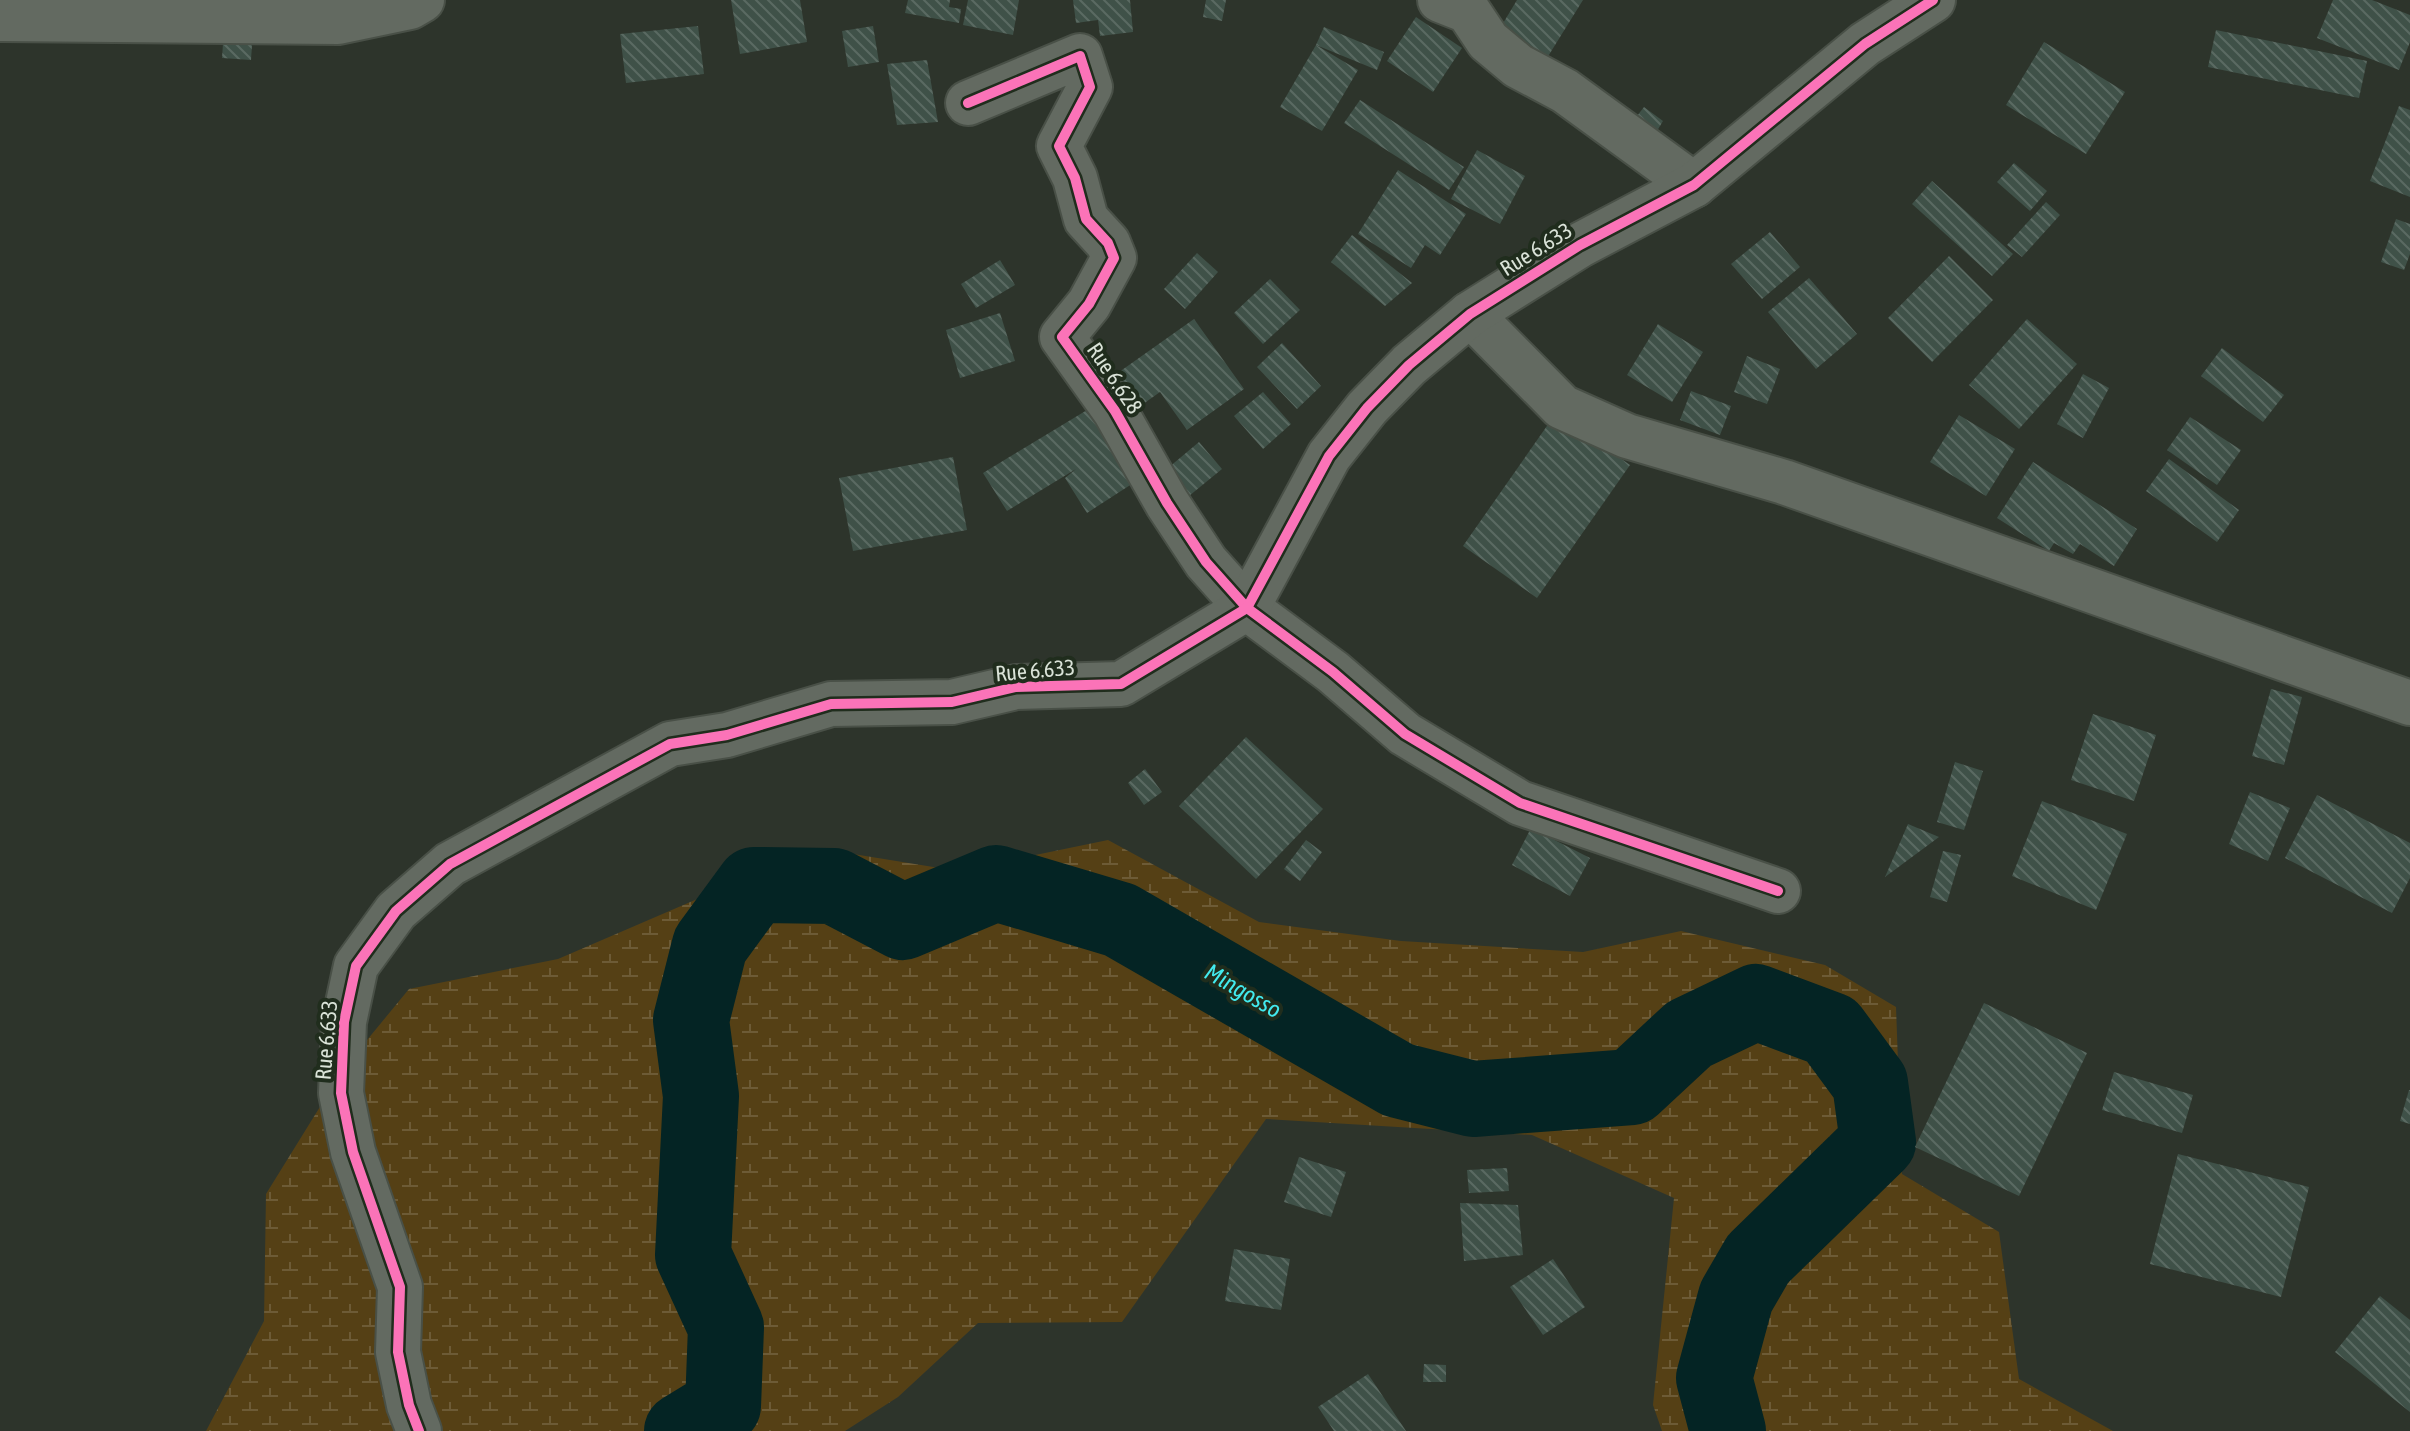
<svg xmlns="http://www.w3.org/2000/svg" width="2410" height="1431" viewBox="0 0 2410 1431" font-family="'Asap Condensed',sans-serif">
	<defs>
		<pattern id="wetland-marsh" width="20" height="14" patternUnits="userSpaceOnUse" patternTransform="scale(2)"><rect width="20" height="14" fill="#554015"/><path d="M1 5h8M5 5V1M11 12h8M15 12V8" fill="none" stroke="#6d5b36"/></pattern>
		<pattern id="building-back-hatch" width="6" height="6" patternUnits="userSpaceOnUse" patternTransform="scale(2)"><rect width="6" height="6" fill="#3f5148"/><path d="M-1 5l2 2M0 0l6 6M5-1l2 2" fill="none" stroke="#5a6a62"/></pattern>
	</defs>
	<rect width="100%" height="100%" fill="#2d342b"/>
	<polygon fill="url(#wetland-marsh)" points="1108,840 1259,922 1401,941 1583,952 1681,931 1825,965 1896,1007 1902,1174 1999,1232 2019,1379 2113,1431 1662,1431 1653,1405 1674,1198 1532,1135 1266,1119 1122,1322 978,1323 898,1397 845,1431 206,1431 264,1321 266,1194 344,1068 409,989 558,959 816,848 958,871"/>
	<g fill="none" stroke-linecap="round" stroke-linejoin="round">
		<polyline stroke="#042424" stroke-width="76" points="682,1431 723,1406 726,1327 693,1255 701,1096 691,1020 710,945 754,885 834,886 903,922 996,883 1120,920 1398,1080 1473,1099 1632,1087 1689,1034 1756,1002 1831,1030 1870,1083 1878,1142 1758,1259 1736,1297 1714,1378 1728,1431"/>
	</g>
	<g fill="url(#building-back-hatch)">
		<polygon points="226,0 255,0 251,60 222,58"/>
		<polygon points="731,0 800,0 807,42 740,54"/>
		<polygon points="908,0 950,0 949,7 961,9 959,23 905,13"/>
		<polygon points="968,0 1019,0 1013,35 963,25"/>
		<polygon points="1073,0 1130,0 1133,32 1100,36 1098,20 1076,23"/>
		<polygon points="1206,0 1226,0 1222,21 1203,17"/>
		<polygon points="1517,0 1583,0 1547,58 1499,30"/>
		<polygon points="2333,0 2372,0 2410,15 2410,42 2399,70 2317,38"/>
		<polygon points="1416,17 1462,48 1433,92 1387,61"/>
		<polygon points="698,26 704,74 626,83 620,34"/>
		<polygon points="873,26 879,62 848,67 842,31"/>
		<polygon points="1324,27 1384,52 1377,70 1316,45"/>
		<polygon points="2216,30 2367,61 2359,98 2208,67"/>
		<polygon points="2044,42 2125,92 2086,154 2006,105"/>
		<polygon points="1316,45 1358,70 1322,131 1280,107"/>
		<polygon points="927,60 938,122 897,125 887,64"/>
		<polygon points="1360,100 1464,167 1449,190 1344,123"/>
		<polygon points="2399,106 2410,110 2410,197 2370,181"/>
		<polygon points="1644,107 1663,121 1657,131 1637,116"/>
		<polygon points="1477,150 1525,176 1500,224 1451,199"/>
		<polygon points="2014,163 2047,191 2030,211 1997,182"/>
		<polygon points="1398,170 1466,214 1440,255 1425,245 1411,268 1358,234"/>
		<polygon points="1932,181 2013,254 1992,276 1912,204"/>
		<polygon points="2046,202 2060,215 2022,257 2007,245"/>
		<polygon points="2396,219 2410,224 2410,254 2404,270 2381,262"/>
		<polygon points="1770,232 1800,267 1762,299 1731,264"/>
		<polygon points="1352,235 1412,283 1385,306 1331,262"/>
		<polygon points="1197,253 1218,272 1185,309 1164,289"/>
		<polygon points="1949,256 1993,300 1932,362 1888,318"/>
		<polygon points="1000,260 1015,285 976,308 961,284"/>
		<polygon points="1809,278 1857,334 1816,369 1768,312"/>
		<polygon points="1270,279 1300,310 1263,344 1234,313"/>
		<polygon points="1000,313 1015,361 960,378 946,330"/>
		<polygon points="1194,319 1244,389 1187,430 1160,392 1129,414 1105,382"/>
		<polygon points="2027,319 2077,364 2019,429 1969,385"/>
		<polygon points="1658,324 1703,352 1672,402 1627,375"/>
		<polygon points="1282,343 1321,386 1297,409 1257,367"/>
		<polygon points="2222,348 2284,395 2263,422 2201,376"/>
		<polygon points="1747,356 1780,369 1767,404 1734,392"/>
		<polygon points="2083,374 2109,388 2083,438 2057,424"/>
		<polygon points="1691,391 1731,406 1720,435 1680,420"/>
		<polygon points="1263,392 1291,424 1263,449 1234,416"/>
		<polygon points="1092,407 1138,480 1087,513 1065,478 1076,469 1007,511 983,473"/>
		<polygon points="1556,413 1630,465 1537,598 1463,546"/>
		<polygon points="1959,415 2015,449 1986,496 1930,462"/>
		<polygon points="2190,417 2241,450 2217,485 2167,450"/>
		<polygon points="1199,442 1222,469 1189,496 1168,468"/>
		<polygon points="953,457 967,530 853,551 839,478"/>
		<polygon points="2169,459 2239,510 2217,542 2146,491"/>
		<polygon points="2033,462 2137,529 2114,566 2080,544 2073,554 2054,543 2049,551 1997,518"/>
		<polygon points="2271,689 2302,697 2284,765 2252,756"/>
		<polygon points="2093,714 2156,735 2134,801 2071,780"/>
		<polygon points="1246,737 1323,809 1256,879 1179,806"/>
		<polygon points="1955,762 1983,771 1964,830 1937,822"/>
		<polygon points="1145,769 1162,792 1144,805 1128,783"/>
		<polygon points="2250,792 2290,808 2268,861 2229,844"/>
		<polygon points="2317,795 2410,843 2410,878 2392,913 2285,858"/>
		<polygon points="2042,801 2127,834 2096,910 2012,876"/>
		<polygon points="1908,824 1939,837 1885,877"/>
		<polygon points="1531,828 1590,858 1570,896 1512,865"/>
		<polygon points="1306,840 1322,852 1300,881 1284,869"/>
		<polygon points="1943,851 1961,855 1947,902 1930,897"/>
		<polygon points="1984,1003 2087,1053 2019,1196 1915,1147"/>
		<polygon points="2114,1072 2193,1095 2182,1133 2102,1110"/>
		<polygon points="2409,1090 2410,1090 2410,1124 2400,1121"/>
		<polygon points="2178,1154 2309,1187 2281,1297 2150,1264"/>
		<polygon points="1299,1157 1346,1172 1331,1217 1284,1202"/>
		<polygon points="1507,1168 1509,1191 1469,1193 1467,1170"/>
		<polygon points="1460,1203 1518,1205 1523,1255 1464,1261"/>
		<polygon points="1234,1249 1290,1259 1281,1310 1225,1301"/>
		<polygon points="1553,1259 1585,1307 1543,1335 1510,1287"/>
		<polygon points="2380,1296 2410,1320 2410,1412 2335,1352"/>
		<polygon points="1424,1364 1446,1365 1446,1382 1423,1382"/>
		<polygon points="1368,1374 1406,1431 1334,1431 1318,1407"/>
	</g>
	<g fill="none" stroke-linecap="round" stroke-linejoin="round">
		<defs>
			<g id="street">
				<polyline points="1440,0 1468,11 1488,41 1518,66 1565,91 1694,185"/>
				<polyline points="0,19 338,22 410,7 422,0"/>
				<polyline points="968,103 1080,56 1090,87 1059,146 1075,178 1086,219 1108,243 1114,258 1089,304 1062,337 1115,411 1167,503 1206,562 1247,608 1333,672 1405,734 1520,803 1778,891"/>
				<polyline points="1470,314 1562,407 1627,436 1784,482 2410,703"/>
				<polyline points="419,1431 409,1405 398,1352 400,1287 353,1152 341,1093 344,1022 356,966 396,911 450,864 670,744 727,735 831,704 952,702 1016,687 1121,684 1247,608 1329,456 1367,408 1409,365 1470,314 1580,245 1694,185 1865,44 1933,0"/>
			</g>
		</defs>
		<use href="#street" stroke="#495047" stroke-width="48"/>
		<use href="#street" stroke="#636a61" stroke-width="44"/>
		<defs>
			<g id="cycleway">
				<polyline points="968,103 1080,56 1090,87 1059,146 1075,178 1086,219 1108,243 1114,258 1089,304 1062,337 1115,411 1167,503 1206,562 1247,608 1333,672 1405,734 1520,803 1778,891"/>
				<polyline points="419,1431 409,1405 398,1352 400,1287 353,1152 341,1093 344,1022 356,966 396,911 450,864 670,744 727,735 831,704 952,702 1016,687 1121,684 1247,608 1329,456 1367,408 1409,365 1470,314 1580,245 1694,185 1865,44 1933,0"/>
			</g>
		</defs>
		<use href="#cycleway" stroke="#202d1d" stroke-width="15"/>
		<use href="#cycleway" stroke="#fb73b8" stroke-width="10"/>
	</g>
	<g text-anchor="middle" stroke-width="8" stroke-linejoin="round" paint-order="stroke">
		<g font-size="22" fill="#dae3d8" stroke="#202d1d">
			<text transform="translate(1536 249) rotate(-32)" y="8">Rue 6.633</text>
			<text transform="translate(1115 378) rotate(56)" y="8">Rue 6.628</text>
			<text transform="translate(1035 670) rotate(-5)" y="8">Rue 6.633</text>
			<text transform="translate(326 1040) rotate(-85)" y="8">Rue 6.633</text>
		</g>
		<g font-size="24" font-style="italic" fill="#42eaee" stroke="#202d1d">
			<text transform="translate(1243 991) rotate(30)" y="8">Mingosso</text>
		</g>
	</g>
</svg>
